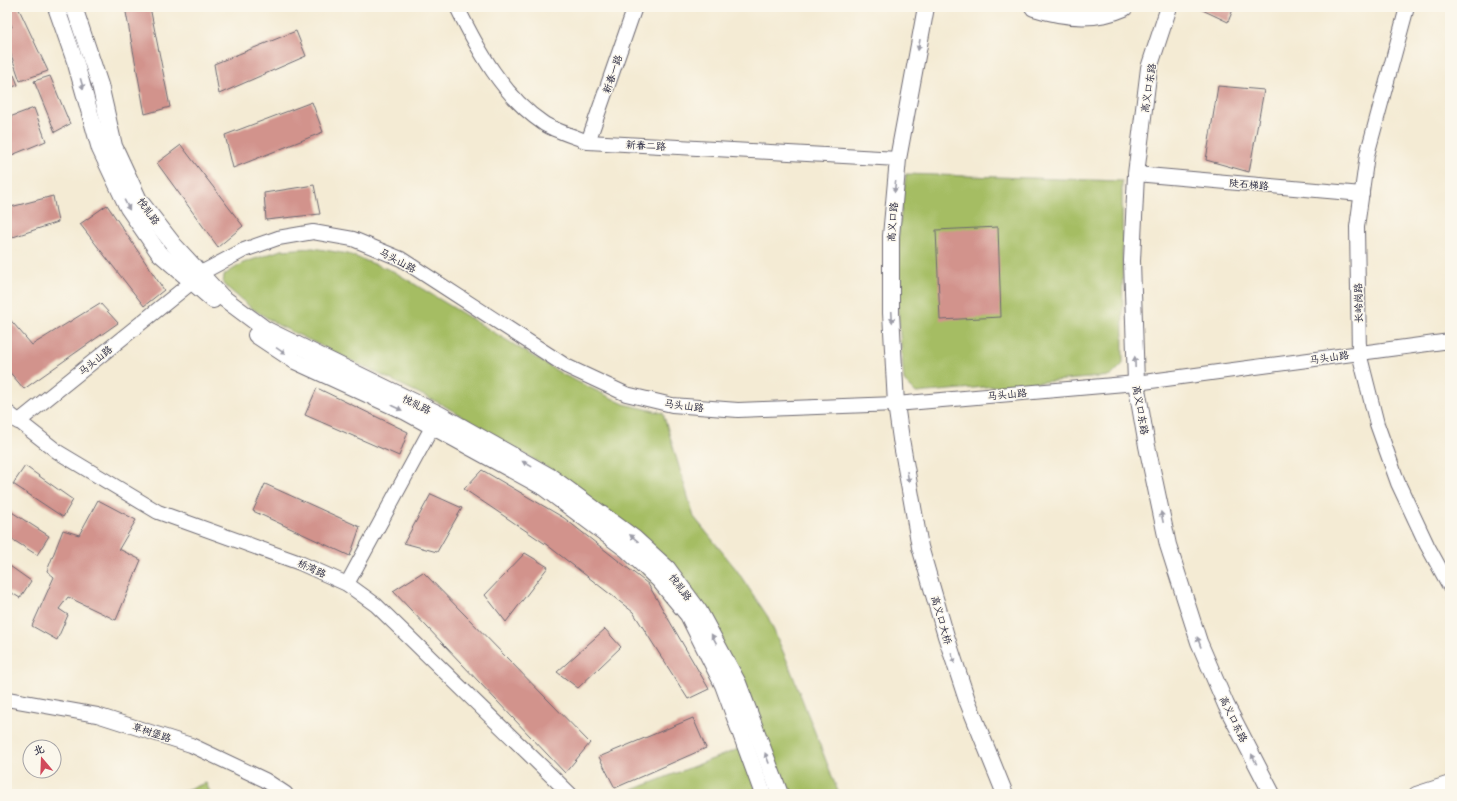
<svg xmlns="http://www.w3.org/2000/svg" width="1457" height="801" viewBox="0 0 1457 801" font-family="'Playpen Sans','LXGW WenKai TC',sans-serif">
	<rect width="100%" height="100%" fill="#fbf7ec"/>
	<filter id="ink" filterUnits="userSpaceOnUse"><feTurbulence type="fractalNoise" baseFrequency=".025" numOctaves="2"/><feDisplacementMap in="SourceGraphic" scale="8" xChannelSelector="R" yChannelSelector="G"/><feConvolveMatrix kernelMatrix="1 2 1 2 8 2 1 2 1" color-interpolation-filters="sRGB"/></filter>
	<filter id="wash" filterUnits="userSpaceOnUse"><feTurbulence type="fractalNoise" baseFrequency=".012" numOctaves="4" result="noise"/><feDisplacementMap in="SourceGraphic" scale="16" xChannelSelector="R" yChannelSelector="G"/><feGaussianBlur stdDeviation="0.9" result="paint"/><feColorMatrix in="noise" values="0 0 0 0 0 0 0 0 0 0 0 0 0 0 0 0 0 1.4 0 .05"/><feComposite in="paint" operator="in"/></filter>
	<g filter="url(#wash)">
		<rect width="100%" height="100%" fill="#f4ebd4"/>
		<g fill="#a5bd63" stroke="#64704f">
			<polygon points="906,174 1122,181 1123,364 1111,376 916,393 904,381 898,312 898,237"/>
			<polygon points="313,248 348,254 393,271 564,375 624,404 663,413 694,517 736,569 768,617 788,663 839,794 786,794 743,682 551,470 443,405 278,325 250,307 223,284 224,275 243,263 281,250"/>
			<polygon points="741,748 758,794 622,794"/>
			<polygon points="206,783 211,794 173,794"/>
		</g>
		<g id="blocks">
			<g fill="#d2938c">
				<polygon points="7,7 18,7 48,71 20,81 7,43 7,29 12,27 7,15"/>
				<polygon points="125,7 150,7 170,107 145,114"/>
				<polygon points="1196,7 1234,7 1228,22"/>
				<polygon points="296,31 306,56 219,94 214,64"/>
				<polygon points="14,75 18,85 7,89 7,77"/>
				<polygon points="50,76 70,124 55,132 34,81"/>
				<polygon points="1218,86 1264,90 1249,172 1206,160"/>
				<polygon points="312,102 323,132 233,168 225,135"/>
				<polygon points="34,108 46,141 7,157 7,118"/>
				<polygon points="181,145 243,226 218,247 157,163"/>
				<polygon points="314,185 320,214 266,220 264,193"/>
				<polygon points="53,196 58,222 7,239 7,208"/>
				<polygon points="107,205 164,290 144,306 80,224"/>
				<polygon points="998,227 1001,317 940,320 936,230"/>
				<polygon points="100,303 118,323 24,389 7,369 7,316 32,345"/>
				<polygon points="317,388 408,432 399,456 305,415"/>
				<polygon points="25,466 73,500 63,517 13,484"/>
				<polygon points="482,470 564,518 648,584 709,689 688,699 633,612 547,545 464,489"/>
				<polygon points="265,484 360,527 350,556 253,511"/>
				<polygon points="431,494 462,508 437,552 404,543"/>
				<polygon points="98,500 136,520 119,549 141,560 116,620 68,597 59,609 68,615 57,640 32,626 54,577 47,571 63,530 79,535"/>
				<polygon points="7,509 49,536 37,555 7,536"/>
				<polygon points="525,553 548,567 506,622 485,595"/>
				<polygon points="7,564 31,581 20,598 7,590"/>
				<polygon points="423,572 590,743 565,773 393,591"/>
				<polygon points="605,629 621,647 578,688 557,672"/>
				<polygon points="693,718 706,748 615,788 599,757"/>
			</g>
		</g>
	</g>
	<g filter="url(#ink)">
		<use href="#blocks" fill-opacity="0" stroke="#6c6871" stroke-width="1"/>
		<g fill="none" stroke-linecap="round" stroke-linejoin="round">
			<defs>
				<g id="tertiary">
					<path d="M457,7C478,50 503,96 543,123C553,130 576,137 588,142L898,159"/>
					<polyline points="1406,7 1406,11 1367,155 1357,227 1359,353 1377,424 1398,483 1427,545 1450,587"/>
					<polyline points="588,142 635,7"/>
					<polyline points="1136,174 1362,194"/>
					<polyline points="7,412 58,452 158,512 300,563 347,584 376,605 570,794"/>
					<polyline points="18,422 192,282 201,273 244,250 278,238 313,232 353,239 401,259 566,366 626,394 672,405 738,410 896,404 1136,383 1450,341"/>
					<polyline points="347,584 437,418"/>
					<polyline points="7,699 97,715 191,745 265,780 286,794"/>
					<polyline points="1416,794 1450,783"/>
				</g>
				<g id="secondary">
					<polyline points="56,7 76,64 100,149 128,208 159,253 213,300"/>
					<polyline points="74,7 100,85 114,146 139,200 174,245 222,297 265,329 439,414 551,477 634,538 668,569 699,611 738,683 780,794"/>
					<polyline points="1169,7 1149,68 1136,174 1132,261 1136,383 1147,446 1168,545 1199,642 1226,705 1272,794"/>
					<polyline points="256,335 295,361 406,412 543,487 626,549 659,580 688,615 723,685 763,794"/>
					<polyline points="901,439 896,404 891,313 891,236 898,159 926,7"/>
				</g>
				<path id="primary" d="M1034,7C1065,17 1095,20 1124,7"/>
			</defs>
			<use href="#tertiary" stroke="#6c6871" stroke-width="16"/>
			<use href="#secondary" stroke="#6c6871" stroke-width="18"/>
			<use href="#primary" stroke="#6c6871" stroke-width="20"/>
			<use href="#tertiary" stroke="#fff" stroke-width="14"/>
			<use href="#secondary" stroke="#fff" stroke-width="16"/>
			<use href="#primary" stroke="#fff" stroke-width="18"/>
			<defs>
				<polyline id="secondary-bridge" points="901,439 920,547 946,636 967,700 1005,794"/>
			</defs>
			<use href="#secondary-bridge" stroke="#6c6871" stroke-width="18" stroke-linecap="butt"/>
			<use href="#secondary-bridge" stroke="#fff" stroke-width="16"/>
		</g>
		<defs><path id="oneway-solid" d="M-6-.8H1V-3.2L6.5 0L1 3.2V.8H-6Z"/></defs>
		<g fill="#9c9ca7">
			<use href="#oneway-solid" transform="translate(919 45) rotate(100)"/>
			<use href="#oneway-solid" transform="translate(82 84) rotate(74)"/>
			<use href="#oneway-solid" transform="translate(895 187) rotate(96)"/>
			<use href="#oneway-solid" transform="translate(127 205) rotate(62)"/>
			<use href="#oneway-solid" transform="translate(892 317) rotate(87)"/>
			<use href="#oneway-solid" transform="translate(281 351) rotate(34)"/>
			<use href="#oneway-solid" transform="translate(1135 362) rotate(-92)"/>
			<use href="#oneway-solid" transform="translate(397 408) rotate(25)"/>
			<use href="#oneway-solid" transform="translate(527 464) rotate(-151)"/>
			<use href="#oneway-solid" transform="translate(908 477) rotate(80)"/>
			<use href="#oneway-solid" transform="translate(1162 517) rotate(-102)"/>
			<use href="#oneway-solid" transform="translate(634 538) rotate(-141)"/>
			<use href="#oneway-solid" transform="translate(714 639) rotate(-119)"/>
			<use href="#oneway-solid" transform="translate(1199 642) rotate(-110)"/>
			<use href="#oneway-solid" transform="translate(953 658) rotate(72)"/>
			<use href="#oneway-solid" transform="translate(767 758) rotate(-111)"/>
			<use href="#oneway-solid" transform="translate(1254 759) rotate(-117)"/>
		</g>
	</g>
	<g text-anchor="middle" stroke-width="3" stroke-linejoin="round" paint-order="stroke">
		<g font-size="10" fill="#22223b" stroke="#fbf7ec">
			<text transform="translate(612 74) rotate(-71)" y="4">新春一路</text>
			<text transform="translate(1148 88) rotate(-81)" y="4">高义口东路</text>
			<text transform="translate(646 145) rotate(3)" y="4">新春二路</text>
			<text transform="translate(1249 184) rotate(5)" y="4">陡石梯路</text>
			<text transform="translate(149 211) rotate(54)" y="4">悦礼路</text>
			<text transform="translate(892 222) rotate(-86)" y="4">高义口路</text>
			<text transform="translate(398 260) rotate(28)" y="4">马头山路</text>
			<text transform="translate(1358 303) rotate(-91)" y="4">长岭岗路</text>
			<text transform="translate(1329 357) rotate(-8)" y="4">马头山路</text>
			<text transform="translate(95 360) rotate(-39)" y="4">马头山路</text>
			<text transform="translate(1007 394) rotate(-5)" y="4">马头山路</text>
			<text transform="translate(417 404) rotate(26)" y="4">悦礼路</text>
			<text transform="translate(684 405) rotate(7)" y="4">马头山路</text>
			<text transform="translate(1141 410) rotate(80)" y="4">高义口东路</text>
			<text transform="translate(312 568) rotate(24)" y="4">桥湾路</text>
			<text transform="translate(681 587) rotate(53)" y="4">悦礼路</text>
			<text transform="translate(942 620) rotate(74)" y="4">高义口大桥</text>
			<text transform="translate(1234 719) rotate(64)" y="4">高义口东路</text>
			<text transform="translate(152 732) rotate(18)" y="4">草树堡路</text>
		</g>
	</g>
	<rect width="1457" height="801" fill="none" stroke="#fbf7ec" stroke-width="24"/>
	<g transform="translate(42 759) rotate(341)"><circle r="19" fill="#fbf7ec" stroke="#a4a2a5"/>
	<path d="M0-3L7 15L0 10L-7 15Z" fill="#d1495b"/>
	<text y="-6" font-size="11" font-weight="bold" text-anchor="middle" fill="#22223b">北</text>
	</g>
</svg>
